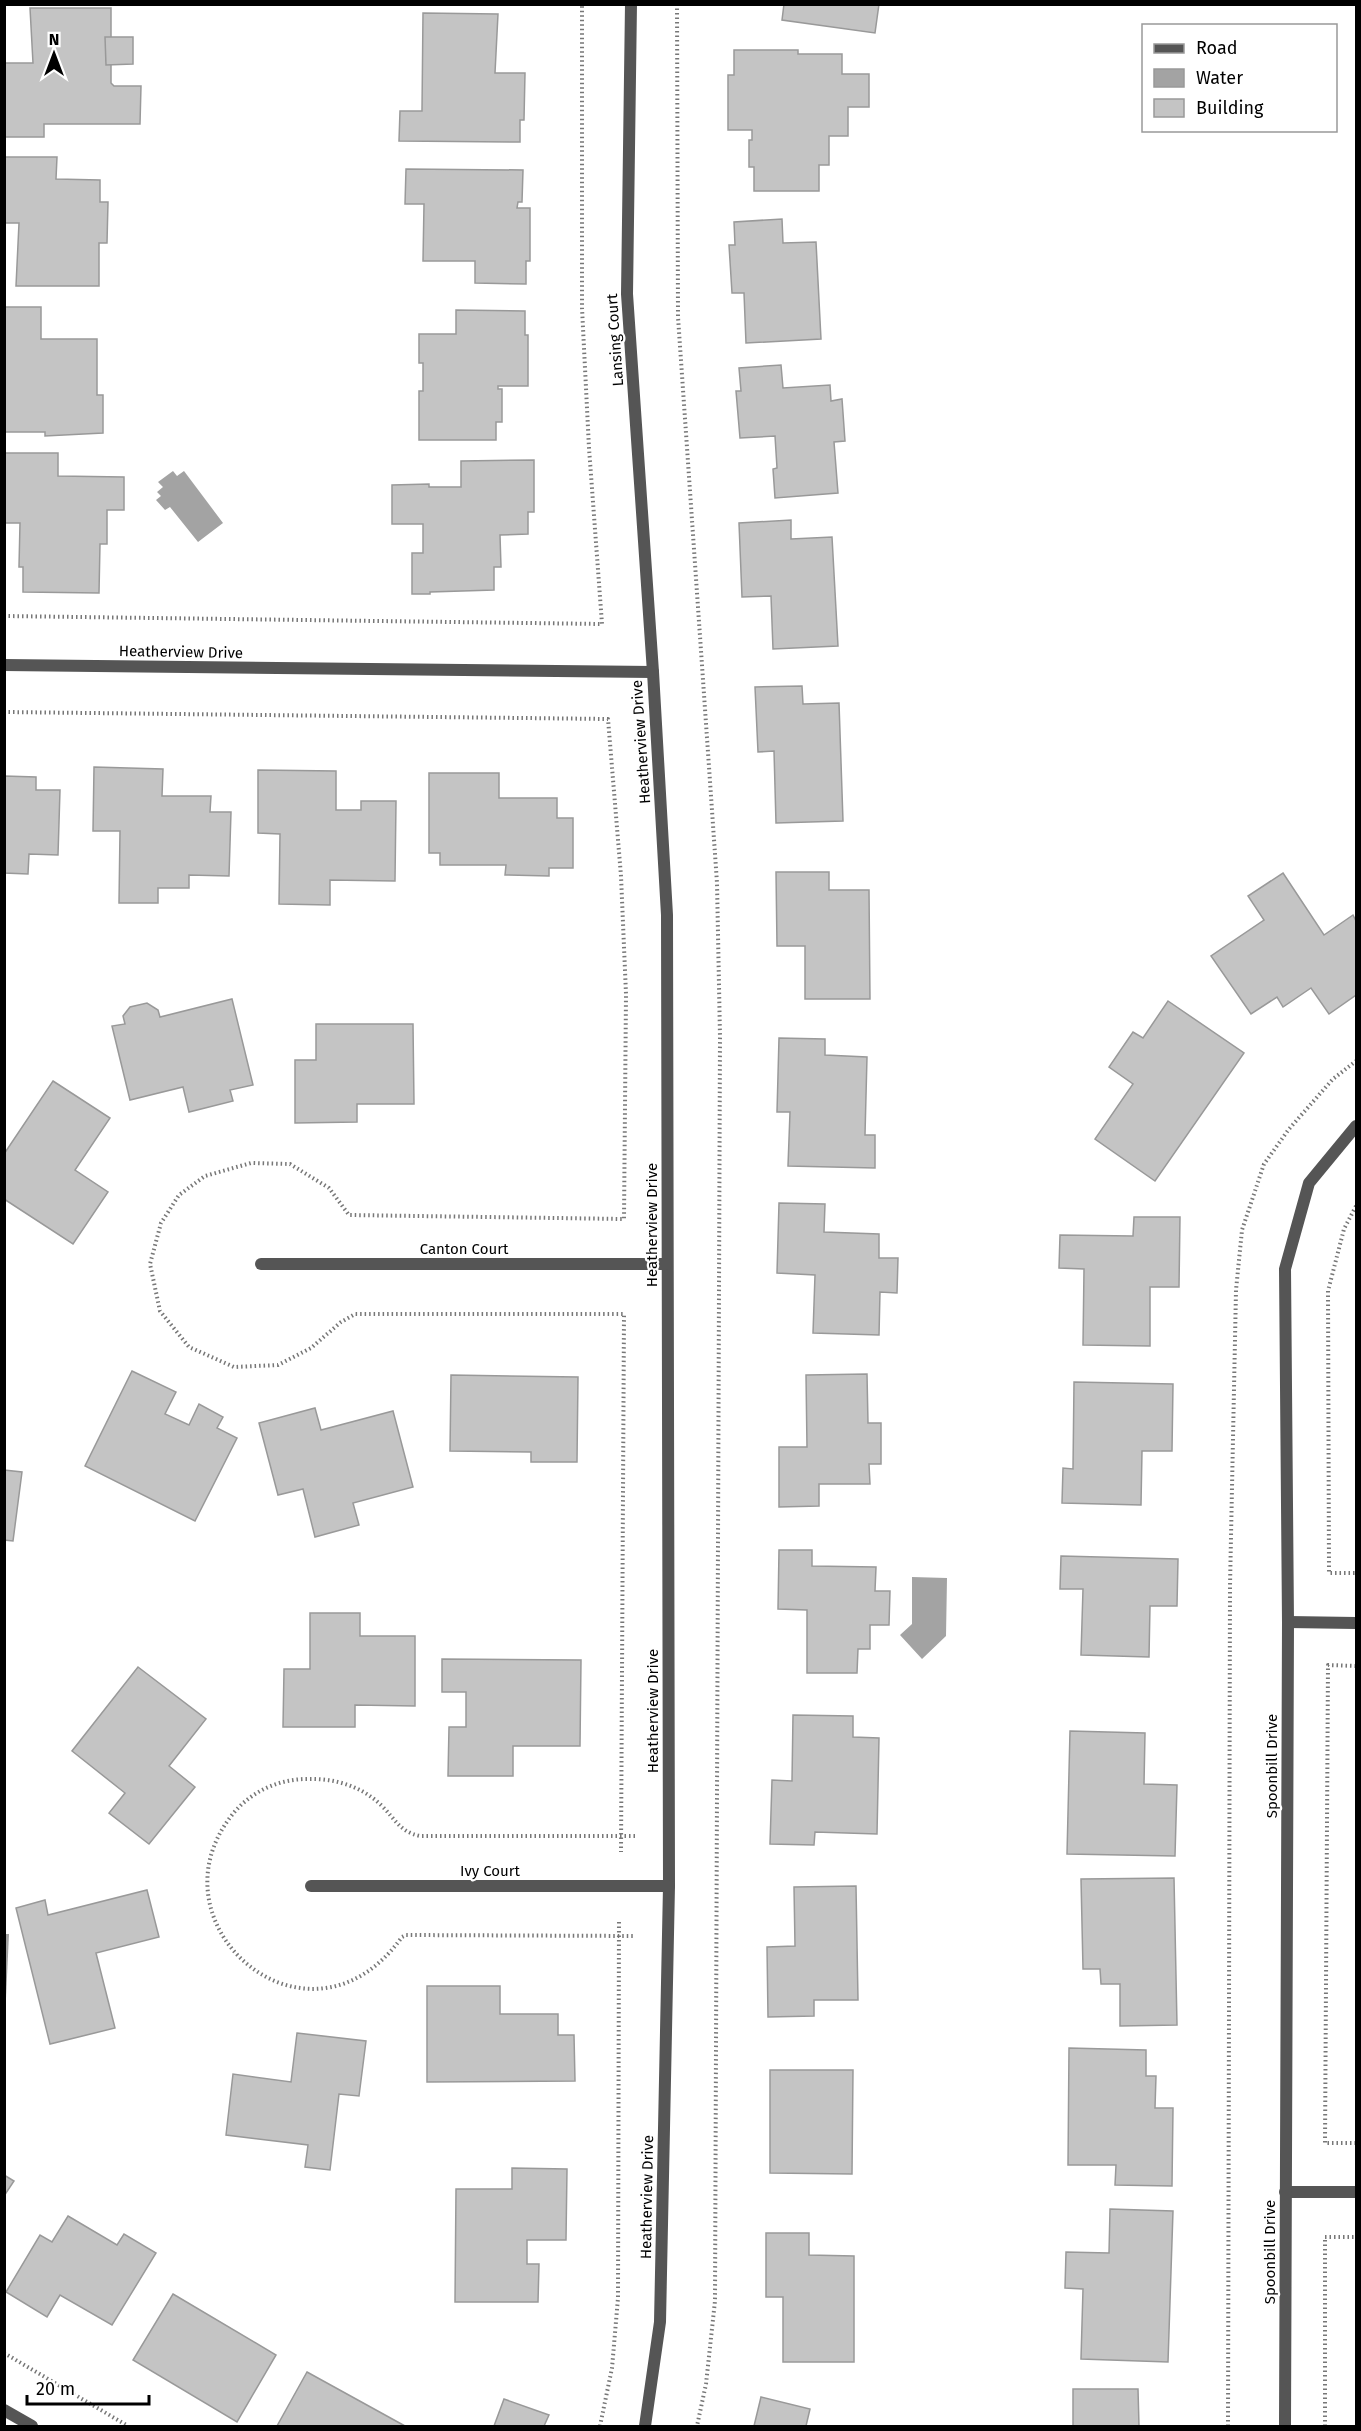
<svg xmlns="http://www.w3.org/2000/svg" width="1361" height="2431" viewBox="0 0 1361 2431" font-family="'Fira Sans',sans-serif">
	<rect width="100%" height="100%" fill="#fff"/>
	<g fill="#a3a3a3">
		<polygon points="173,471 177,476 184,471 223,523 198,542 170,507 165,510 156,500 161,496 157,492 163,487 158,482"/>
		<polygon points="912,1577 947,1578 946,1636 922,1659 900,1635 912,1624"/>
		<polygon points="4,1934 9,1934 6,1998 4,1998"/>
	</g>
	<g fill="#c4c4c4" stroke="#999" stroke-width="1.5">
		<polygon points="784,4 879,4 875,33 782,20"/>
		<polygon points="30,8 111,8 111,39 106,39 106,61 111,61 111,83 114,86 141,86 140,124 44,124 44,137 4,137 4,63 33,63"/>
		<polygon points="423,13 498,14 495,73 525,73 524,120 520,120 520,142 399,141 400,111 422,111"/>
		<polygon points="105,37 133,37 133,64 106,65"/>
		<polygon points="734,50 798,50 798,54 842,54 842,74 869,74 869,107 848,107 848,136 829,136 829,165 819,165 819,191 754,191 754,167 749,167 749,140 752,140 752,130 728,130 728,75 734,75"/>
		<polygon points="4,157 57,157 56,179 100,180 100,202 108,202 107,243 99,243 99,286 16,286 19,223 4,223"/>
		<polygon points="406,169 523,170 522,202 518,202 517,208 530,208 530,261 526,261 526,284 475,283 475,261 423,261 424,204 405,204"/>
		<polygon points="782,219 783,243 816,242 821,339 746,343 744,293 732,293 729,245 735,245 734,222"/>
		<polygon points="4,307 41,307 41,339 97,339 97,395 103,395 103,433 45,436 45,432 4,432"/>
		<polygon points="456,310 525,311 525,335 528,335 528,386 498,386 498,389 502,389 502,422 496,422 496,440 419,440 419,391 423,391 423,363 419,363 419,334 456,334"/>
		<polygon points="781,365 783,388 830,385 831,401 842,399 845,441 834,442 838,493 775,498 773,469 777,468 775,436 740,438 736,391 741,391 739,368"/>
		<polygon points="4,453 58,453 58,476 124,477 124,510 107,510 107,544 100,544 99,593 23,592 23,567 19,567 20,523 4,523"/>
		<polygon points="534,460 534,512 528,512 528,534 500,535 501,567 494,567 494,590 430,592 430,594 412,594 412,553 423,553 423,524 392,524 392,485 429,484 429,487 461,487 461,461"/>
		<polygon points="791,520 791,539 832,537 838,646 773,649 771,596 742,597 739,523"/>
		<polygon points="802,686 803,704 839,703 843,821 776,823 774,751 758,752 755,687"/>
		<polygon points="94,767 163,769 162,796 211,796 210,812 231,812 229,876 189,875 189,888 158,888 158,903 119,903 120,831 93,831"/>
		<polygon points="258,770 336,771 336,810 361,810 361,801 396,801 395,881 330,880 330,905 279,904 280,834 258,833"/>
		<polygon points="429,773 499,773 499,798 557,798 557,818 573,818 573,868 549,868 549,876 505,875 506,865 440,865 440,853 429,853"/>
		<polygon points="4,776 36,777 36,790 60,790 58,855 29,854 28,874 4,873"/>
		<polygon points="776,872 829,872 829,890 869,890 870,999 805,999 805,946 777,946"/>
		<polygon points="1283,873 1324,935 1353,915 1356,921 1356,995 1329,1014 1311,988 1283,1007 1277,997 1251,1014 1211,956 1264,920 1248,896"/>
		<polygon points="232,999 253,1085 230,1090 233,1101 189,1112 183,1087 130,1100 112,1026 125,1024 123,1016 130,1007 147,1003 158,1010 160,1017"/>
		<polygon points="1168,1001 1244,1053 1155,1181 1095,1139 1133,1084 1109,1067 1133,1032 1143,1038"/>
		<polygon points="316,1024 413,1024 414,1104 357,1104 357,1122 295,1123 295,1060 316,1060"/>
		<polygon points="779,1038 825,1039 825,1055 867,1057 865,1135 875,1135 875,1168 788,1166 790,1112 777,1112"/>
		<polygon points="53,1081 110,1118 75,1170 108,1192 73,1244 4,1199 4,1154"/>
		<polygon points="779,1203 825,1204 824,1232 879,1234 879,1258 898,1258 897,1293 880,1292 879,1335 813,1333 815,1275 777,1273"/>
		<polygon points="1134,1217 1180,1217 1179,1287 1150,1287 1150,1346 1083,1345 1084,1269 1059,1268 1060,1235 1133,1236"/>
		<polygon points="132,1371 176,1392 165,1414 189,1425 199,1404 223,1417 217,1428 237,1438 195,1521 85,1466"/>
		<polygon points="867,1374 868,1423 881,1423 881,1464 869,1464 870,1484 819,1484 819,1506 779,1507 779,1447 807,1447 806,1375"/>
		<polygon points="451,1375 578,1377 577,1462 531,1462 531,1452 450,1451"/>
		<polygon points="1074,1382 1173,1384 1172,1451 1142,1451 1141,1505 1062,1503 1063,1468 1073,1469"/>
		<polygon points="315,1408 321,1430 393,1411 413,1487 353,1503 359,1525 315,1537 303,1489 278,1495 259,1423"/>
		<polygon points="4,1470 22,1472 13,1541 4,1540"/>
		<polygon points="779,1550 812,1550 812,1566 876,1567 875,1591 890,1591 889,1625 870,1625 870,1649 858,1649 857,1673 807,1673 807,1610 778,1609"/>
		<polygon points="1061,1556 1178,1559 1177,1606 1150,1606 1149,1657 1081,1655 1083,1589 1060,1589"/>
		<polygon points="310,1613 360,1613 360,1636 415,1636 415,1706 355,1705 355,1727 283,1727 284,1669 310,1669"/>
		<polygon points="442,1659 581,1660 580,1746 513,1746 513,1776 448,1776 449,1727 466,1727 466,1692 442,1692"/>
		<polygon points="138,1667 206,1719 169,1766 195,1787 149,1844 109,1813 125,1793 72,1751"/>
		<polygon points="793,1715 853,1716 853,1737 879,1738 877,1834 815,1832 814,1845 770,1844 772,1780 792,1781"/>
		<polygon points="1070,1731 1145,1733 1144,1784 1177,1785 1175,1856 1067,1854"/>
		<polygon points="1174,1878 1177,2025 1120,2026 1120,1984 1101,1984 1100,1969 1083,1969 1081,1879"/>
		<polygon points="856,1886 858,2000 814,2000 814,2016 768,2017 767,1947 795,1946 794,1887"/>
		<polygon points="147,1890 159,1937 96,1953 115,2028 50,2044 16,1908 45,1900 48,1915"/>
		<polygon points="427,1986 500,1986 500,2014 558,2014 558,2035 574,2035 575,2081 427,2082"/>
		<polygon points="297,2033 366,2041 359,2096 339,2094 330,2170 305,2167 308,2145 226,2135 233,2074 291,2082"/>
		<polygon points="1069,2048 1146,2050 1146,2076 1156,2076 1155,2108 1173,2108 1172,2186 1115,2185 1116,2165 1068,2165"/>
		<polygon points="770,2070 853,2070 852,2174 770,2173"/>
		<polygon points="512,2168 567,2169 566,2240 527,2240 527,2264 539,2264 538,2302 455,2302 456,2189 512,2189"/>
		<polygon points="4,2175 14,2181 4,2196"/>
		<polygon points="1110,2209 1173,2211 1168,2362 1081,2359 1083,2289 1065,2288 1066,2252 1109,2253"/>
		<polygon points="68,2216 117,2245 124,2234 156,2253 112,2325 60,2295 47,2317 6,2292 40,2235 52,2242"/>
		<polygon points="766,2233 809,2233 809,2255 854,2256 854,2362 783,2362 783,2297 766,2297"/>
		<polygon points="173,2294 276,2355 237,2422 133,2360"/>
		<polygon points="307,2372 405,2426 277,2426"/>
		<polygon points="1073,2389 1138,2389 1139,2426 1073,2426"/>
		<polygon points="761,2397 810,2409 806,2426 754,2426"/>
		<polygon points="504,2399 549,2415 544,2426 494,2426"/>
	</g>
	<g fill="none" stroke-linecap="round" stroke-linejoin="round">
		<g stroke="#777" stroke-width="4" stroke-dasharray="1.5 3" stroke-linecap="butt">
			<polyline points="677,4 678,317 717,883 720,1037 715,2301 706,2384 697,2426"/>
			<polyline points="4,616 602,624 589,448 582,308 582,4"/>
			<polyline points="4,712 608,719 621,876 626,994 624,1219 349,1215 329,1188 290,1164 251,1163 205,1176 179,1195 161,1223 150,1264 160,1311 189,1347 234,1367 278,1365 311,1348 341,1322 355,1314 624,1314 621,1852"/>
			<polyline points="1356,1206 1344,1229 1328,1291 1329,1573 1356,1573"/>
			<polyline points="1356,1666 1328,1665 1325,2143 1356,2143"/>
			<path d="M635,1836H420C400,1832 395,1819 382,1806C362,1786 334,1778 307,1779C278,1779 250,1792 232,1815C145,1925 309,2067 402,1937L406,1935L635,1936"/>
			<polyline points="4,2353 128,2426"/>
			<polyline points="600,2426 612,2368 618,2298 619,1919"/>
			<polyline points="1228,2426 1230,1586 1236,1290 1242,1230 1264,1164 1289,1129 1333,1079 1356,1061"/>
			<polyline points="1325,2426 1325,2237 1356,2237"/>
		</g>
		<g stroke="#555" stroke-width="12">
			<polyline points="631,4 627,294 653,672 667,915 669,1886 660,2322 645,2426"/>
			<polyline points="4,665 653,672"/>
			<polyline points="261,1264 666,1264"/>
			<polyline points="1288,1622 1356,1623"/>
			<polyline points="311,1886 669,1886"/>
			<polyline points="1285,2192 1356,2192"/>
			<polyline points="4,2410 32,2426"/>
			<polyline points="1285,2426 1288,1622 1285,1269 1309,1183 1356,1126"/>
		</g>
	</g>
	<g text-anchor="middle" stroke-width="4.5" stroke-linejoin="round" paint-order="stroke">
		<g font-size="15" fill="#000" stroke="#fff">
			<text transform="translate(615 340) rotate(-94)" y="5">Lansing Court</text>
			<text transform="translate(181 652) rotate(1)" y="5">Heatherview Drive</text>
			<text transform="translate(641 742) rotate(-94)" y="5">Heatherview Drive</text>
			<text transform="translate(652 1225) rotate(-90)" y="5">Heatherview Drive</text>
			<text x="464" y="1254">Canton Court</text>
			<text transform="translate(653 1711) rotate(-90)" y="5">Heatherview Drive</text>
			<text transform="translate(1272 1766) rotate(-90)" y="5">Spoonbill Drive</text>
			<text x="490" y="1876">Ivy Court</text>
			<text transform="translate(647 2197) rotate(-89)" y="5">Heatherview Drive</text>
			<text transform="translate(1270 2252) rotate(-90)" y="5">Spoonbill Drive</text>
		</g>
	</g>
	<rect width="1361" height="2431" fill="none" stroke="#000000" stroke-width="12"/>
	<rect x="1142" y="24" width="195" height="108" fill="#ffffff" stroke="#999999" stroke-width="1.5"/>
	<rect x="1154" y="44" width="30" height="9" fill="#555555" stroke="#999999" stroke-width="1.5"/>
	<text x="1196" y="54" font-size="18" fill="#000000">Road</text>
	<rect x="1154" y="69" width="30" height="18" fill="#a3a3a3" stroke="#999999" stroke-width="1.5"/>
	<text x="1196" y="84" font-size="18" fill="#000000">Water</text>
	<rect x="1154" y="99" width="30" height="18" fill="#c4c4c4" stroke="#999999" stroke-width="1.5"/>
	<text x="1196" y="114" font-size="18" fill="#000000">Building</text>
	<g transform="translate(54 54)" stroke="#ffffff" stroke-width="4.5" paint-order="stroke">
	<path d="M0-4.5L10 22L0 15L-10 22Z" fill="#000000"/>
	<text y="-9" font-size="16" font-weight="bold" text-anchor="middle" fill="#000000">N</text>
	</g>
	<path d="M27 2395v9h122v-9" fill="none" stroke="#000000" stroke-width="3"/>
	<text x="36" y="2395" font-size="18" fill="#000000" stroke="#ffffff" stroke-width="4.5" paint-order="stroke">20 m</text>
</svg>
